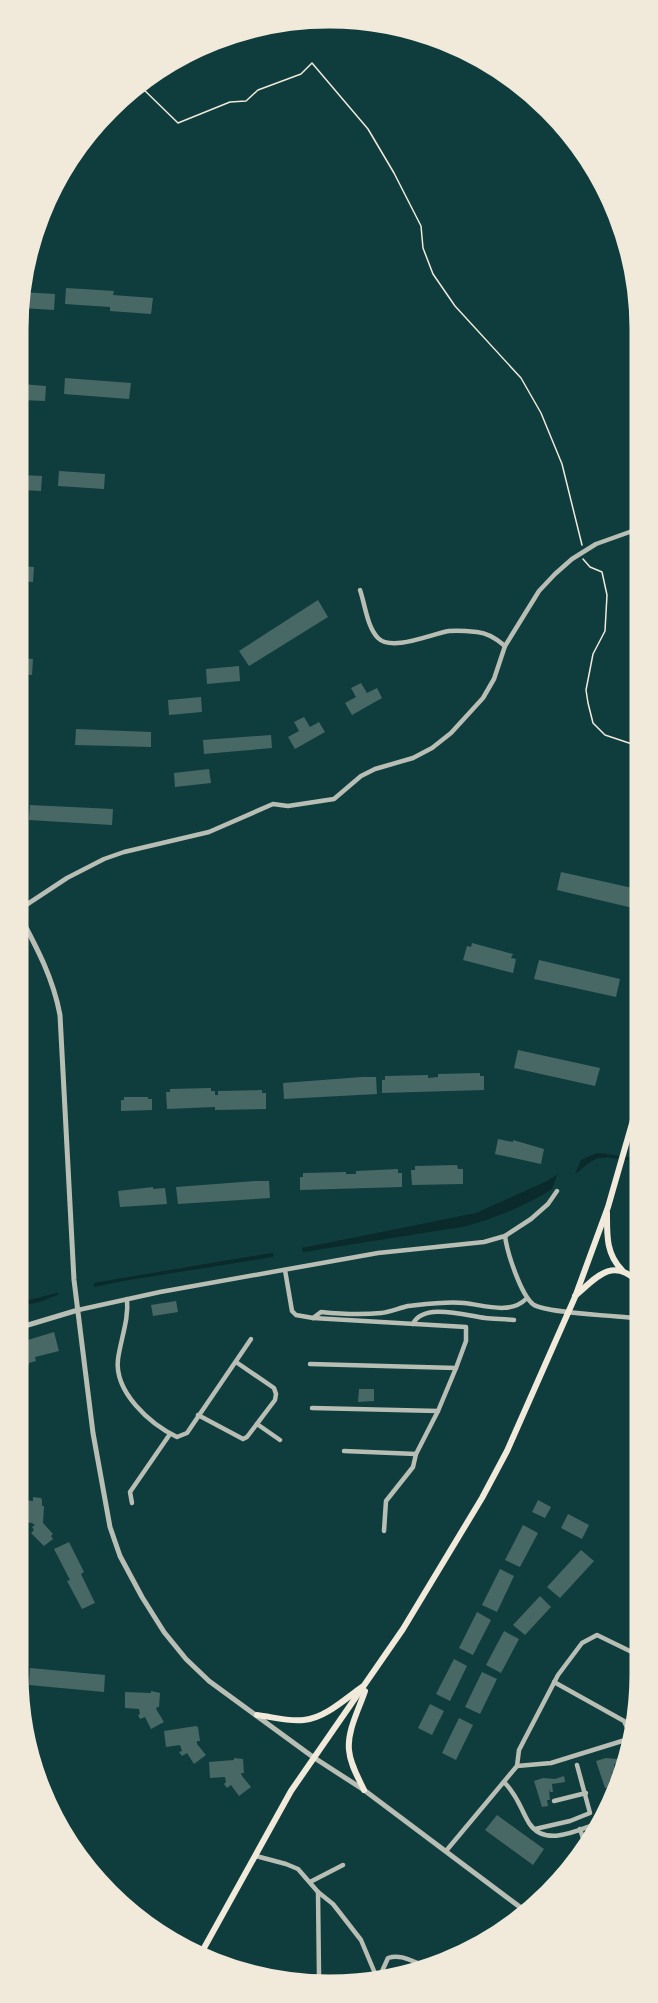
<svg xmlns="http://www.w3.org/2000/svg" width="658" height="2003" viewBox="0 0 658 2003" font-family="Georgia,serif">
	<rect width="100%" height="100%" fill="#0f3d3e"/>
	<path fill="#0a2a2b" d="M597,1153L607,1154L606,1158C592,1156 586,1167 575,1174C542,1198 506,1215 467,1226L123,1281L57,1295L43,1301L18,1307V1303L99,1282L307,1247L476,1213L547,1181L583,1159Z"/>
	<g fill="#0f3d3e">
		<polygon points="583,1155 573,1179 550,1194 559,1170"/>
		<polygon points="301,1245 304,1255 274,1260 273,1249"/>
		<polygon points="93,1280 95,1290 59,1298 57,1289"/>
	</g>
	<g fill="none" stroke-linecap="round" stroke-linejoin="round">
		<polyline stroke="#0a2a2b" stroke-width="3" points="603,1155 637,1160"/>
	</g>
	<g fill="#486865">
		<polygon points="66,288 114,291 113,295 153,298 151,314 110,311 110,307 65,304"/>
		<polygon points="22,292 55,294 54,310 22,308"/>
		<polygon points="65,378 131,383 129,399 64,394"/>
		<polygon points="22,384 46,386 45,401 22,400"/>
		<polygon points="59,471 105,474 104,489 58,486"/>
		<polygon points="22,475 42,476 41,491 22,490"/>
		<polygon points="21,566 34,567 33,582 21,581"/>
		<polygon points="318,600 328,617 249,666 239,651"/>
		<polygon points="21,658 33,659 32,675 21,674"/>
		<polygon points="239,666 240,681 207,684 206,669"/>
		<polygon points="361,683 367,693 377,688 382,698 352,715 345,703 356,697 351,688"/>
		<polygon points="201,697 202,712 169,715 168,700"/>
		<polygon points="304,717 310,727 319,722 325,732 295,749 288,737 299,731 294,722"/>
		<polygon points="76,729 151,732 151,747 75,745"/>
		<polygon points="271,735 272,748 204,754 203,740"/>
		<polygon points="209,769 211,783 175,787 174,773"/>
		<polygon points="30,805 113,809 112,825 29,820"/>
		<polygon points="561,872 637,889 637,909 557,890"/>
		<polygon points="472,943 513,954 511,958 516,959 513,973 463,960 467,946 471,947"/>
		<polygon points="539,960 620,979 616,997 534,979"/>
		<polygon points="518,1050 600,1068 595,1086 514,1068"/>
		<polygon points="480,1073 480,1076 484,1076 484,1090 382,1093 382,1080 385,1080 385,1076 428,1075 428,1078 438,1077 438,1074"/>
		<polygon points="362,1077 376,1077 377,1094 284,1099 283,1083"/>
		<polygon points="211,1088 211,1091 215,1091 215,1095 218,1095 218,1091 262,1090 262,1093 266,1093 266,1109 215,1110 215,1107 167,1109 166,1092 170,1092 170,1089"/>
		<polygon points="124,1097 148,1097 148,1099 152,1099 152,1110 121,1111 121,1100 124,1100"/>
		<polygon points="19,1113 27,1117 28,1120 19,1144 25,1155 22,1156 24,1160 19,1162"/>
		<polygon points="498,1139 513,1142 513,1140 544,1149 541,1164 495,1154"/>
		<polygon points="457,1165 458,1169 463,1169 463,1184 412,1185 411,1170 415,1170 415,1166"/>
		<polygon points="398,1169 398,1173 402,1173 402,1187 300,1190 300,1177 303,1177 303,1173 346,1172 346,1174 356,1174 356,1171"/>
		<polygon points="255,1181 269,1181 270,1198 178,1204 176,1187"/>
		<polygon points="153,1187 153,1189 165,1188 167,1204 120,1207 118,1191"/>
		<polygon points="176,1301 178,1312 153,1316 151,1305"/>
		<polygon points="54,1332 59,1351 35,1357 36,1361 29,1363 29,1365 18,1367 18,1343"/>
		<polygon points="359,1389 374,1389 374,1401 358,1402"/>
		<polygon points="17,1496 25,1496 24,1500 33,1501 33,1497 41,1498 42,1500 42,1506 44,1506 43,1523 53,1534 51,1536 53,1539 44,1546 31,1533 34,1530 32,1527 35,1525 32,1523 23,1522 20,1524 23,1527 20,1529 23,1532 17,1537"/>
		<polygon points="538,1500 551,1507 545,1518 532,1512"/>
		<polygon points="568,1514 589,1525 582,1539 561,1528"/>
		<polygon points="523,1525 538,1533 520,1567 505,1560"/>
		<polygon points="69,1542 84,1572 81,1574 95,1603 82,1609 67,1581 70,1580 54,1549"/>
		<polygon points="581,1550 594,1561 560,1598 547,1587"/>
		<polygon points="500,1569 514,1576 497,1612 482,1605"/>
		<polygon points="540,1596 551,1607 525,1635 513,1625"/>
		<polygon points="477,1612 491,1620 473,1655 459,1648"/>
		<polygon points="504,1631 519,1639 501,1673 486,1665"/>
		<polygon points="454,1659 467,1666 450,1701 436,1694"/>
		<polygon points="30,1668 105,1675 104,1692 29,1685"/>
		<polygon points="482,1672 497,1679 480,1714 465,1707"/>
		<polygon points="151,1691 160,1693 159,1707 157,1707 156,1709 164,1722 151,1729 145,1717 140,1719 138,1715 140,1714 139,1709 125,1708 125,1692 151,1693"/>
		<polygon points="430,1704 444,1711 432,1735 418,1728"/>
		<polygon points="459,1718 473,1725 456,1760 442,1753"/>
		<polygon points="196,1726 198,1727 200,1741 197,1741 197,1744 206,1755 194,1764 187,1753 182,1756 179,1752 182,1751 180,1745 166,1747 164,1731"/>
		<polygon points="627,1756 624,1764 614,1764 615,1772 612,1773 611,1770 613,1780 609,1781 610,1787 605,1788 596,1761 606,1758 617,1759"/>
		<polygon points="234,1758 243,1759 244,1773 241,1773 242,1776 251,1787 239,1796 231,1785 227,1788 224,1784 226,1782 225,1777 210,1778 209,1762 234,1760"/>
		<polygon points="564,1776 565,1782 552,1784 553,1792 550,1792 549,1789 550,1800 547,1800 548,1806 542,1807 534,1781 543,1778 555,1779"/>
		<polygon points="497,1815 544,1849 533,1865 485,1830"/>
	</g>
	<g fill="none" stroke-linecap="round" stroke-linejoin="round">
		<g stroke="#f1e9da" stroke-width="1.5">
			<polyline points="139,85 178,123 230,102 246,101 258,90 301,74 312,63 368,129 394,173 421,226 423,248 433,274 455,306 521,378 541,413 562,464 582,545"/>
			<polyline points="583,559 590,567 602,572 607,595 605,631 593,654 586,690 588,703 593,723 605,735 638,746"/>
		</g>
		<g stroke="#b8beb3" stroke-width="4.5">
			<path d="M360,590C365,604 367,627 378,638C392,652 431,634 449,631C458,630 468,631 477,632C488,633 497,639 505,646"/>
			<polyline points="20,909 67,878 104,859 124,852 209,832 273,804 288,806 334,799 361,776 375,769 413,758 432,748 451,733 483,698 494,679 505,646 539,591 555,574 572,559 596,544 638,529"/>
			<path d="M505,1236C507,1252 521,1296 534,1305C548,1313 616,1316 636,1318"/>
			<polyline points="285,1270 292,1311 296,1315 313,1318 466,1327 466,1341 456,1368 438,1411 416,1454 413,1467 386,1501 384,1531"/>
			<path d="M127,1299C129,1319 121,1338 118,1359C114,1392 150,1424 177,1437L187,1433L251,1339"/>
			<polyline points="78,1310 160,1292 378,1253 484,1242 505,1236 531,1219 548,1204 557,1191"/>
			<path d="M313,1318L321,1312C340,1314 362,1315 381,1313C390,1312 399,1308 408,1306C426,1304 447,1301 464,1303C484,1305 510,1315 526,1299"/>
			<path d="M413,1324C423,1302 467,1316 485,1318C494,1319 504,1319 514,1320"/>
			<polyline points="310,1364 456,1368"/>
			<polyline points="312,1408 438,1411"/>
			<polyline points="198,1415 243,1439 247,1437 275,1400 276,1394 274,1388 236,1362"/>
			<polyline points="257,1424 280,1440"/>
			<polyline points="344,1451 416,1454"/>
			<polyline points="132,1503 130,1492 170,1434"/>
			<polyline points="554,1682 624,1721 632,1738"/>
			<polyline points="517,1766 551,1763 635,1737"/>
			<path d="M505,1783C519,1798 520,1808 529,1823C545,1848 578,1830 599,1823"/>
			<polyline points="554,1801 586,1793"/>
			<polyline points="535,1829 570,1821 590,1813 577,1765"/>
			<polyline points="580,1829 587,1850"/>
			<polyline points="446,1851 517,1766 519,1750 558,1675 582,1643 597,1635 636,1654"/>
			<polyline points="256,1856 286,1864 298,1869 318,1892 333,1904 361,1940 377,1978"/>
			<polyline points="310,1882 343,1865"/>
			<path d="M379,1978L388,1958C402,1953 414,1963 428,1967"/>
			<polyline points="314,1982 319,1975 318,1892"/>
		</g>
		<g stroke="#b8beb3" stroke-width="5">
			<path d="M20,916C37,948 53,978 60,1015L74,1280L93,1433L110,1527L120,1556L142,1597L164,1632L186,1659L209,1681L313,1757L364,1790L528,1913"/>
			<polyline points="18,1328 78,1310"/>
		</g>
		<g stroke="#f1e9da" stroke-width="6">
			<path d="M607,1213C607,1235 606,1254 622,1270"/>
			<path d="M575,1296C595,1279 611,1257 636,1280"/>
			<path d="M257,1715C273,1717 289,1722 304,1720C325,1718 345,1699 362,1687"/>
			<path d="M364,1790C358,1777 350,1764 349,1750C347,1731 359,1709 365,1691"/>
			<polyline points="199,1957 291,1791 403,1629 482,1498 507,1451 575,1297 608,1207 637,1106"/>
		</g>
	</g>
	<path d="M0 0H658V2003H0ZM329 27H329A302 302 0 0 1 631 329V1674A302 302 0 0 1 329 1976H329A302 302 0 0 1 27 1674V329A302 302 0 0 1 329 27Z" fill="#f1e9da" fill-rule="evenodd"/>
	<path fill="none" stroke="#f1e9da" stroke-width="3" d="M329 27H329A302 302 0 0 1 631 329V1674A302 302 0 0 1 329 1976H329A302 302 0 0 1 27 1674V329A302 302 0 0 1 329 27Z"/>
</svg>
